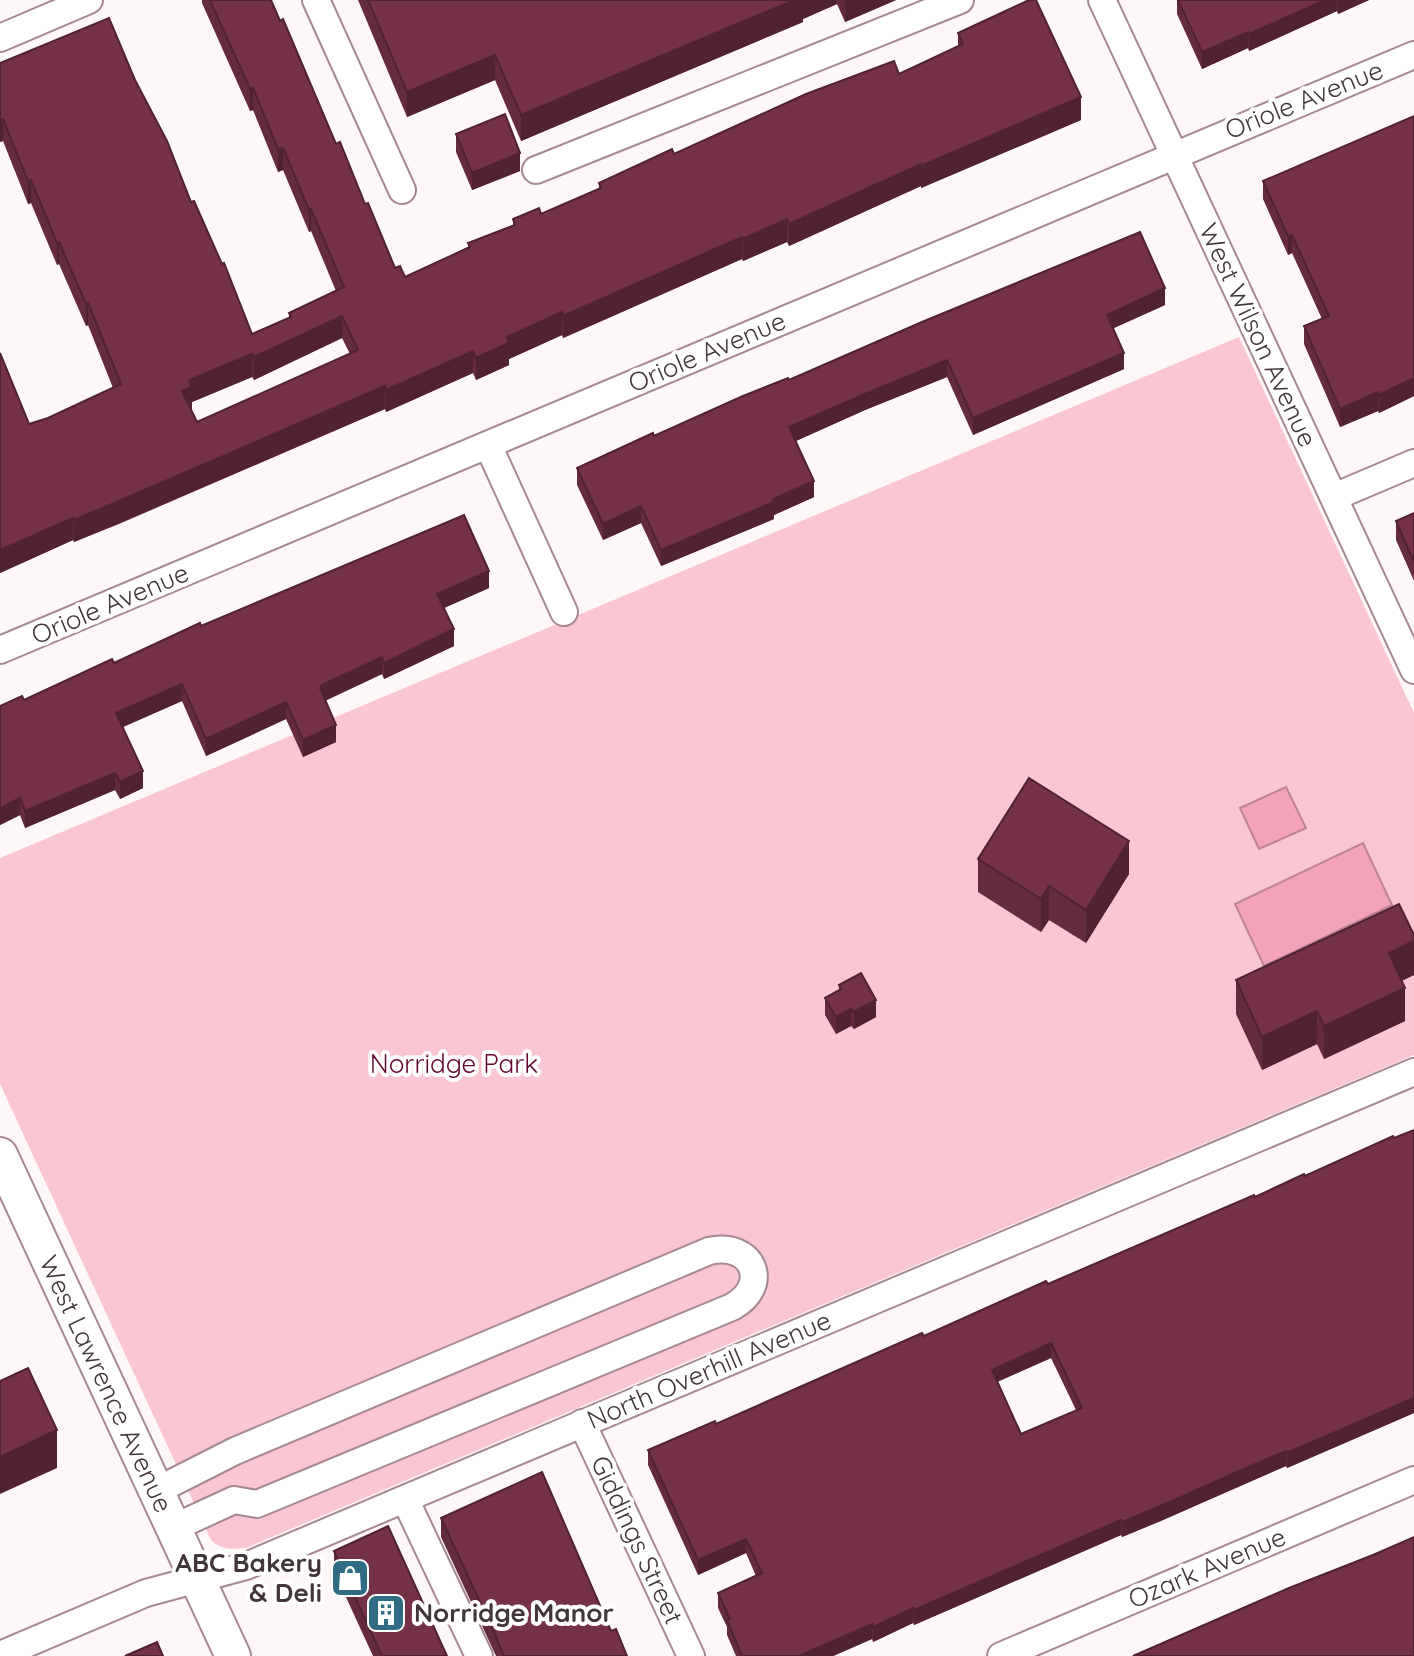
<svg xmlns="http://www.w3.org/2000/svg" width="1414" height="1656" viewBox="0 0 1414 1656" font-family="Quicksand,sans-serif">
	<rect width="100%" height="100%" fill="#fef7f8"/>
	<path fill="#fac6d3" d="M1239,337L1414,713V1055L246,1548C232,1549 223,1551 211,1540L0,1084V858Z"/>
	<g fill="#f2a2b9" stroke="#be8293" stroke-width="2">
		<polygon points="1286,787 1306,828 1259,849 1240,808"/>
		<polygon points="1363,843 1392,905 1264,966 1235,904"/>
	</g>
	<g fill="none" stroke-linecap="round" stroke-linejoin="round">
		<defs>
			<g id="minor">
				<polyline points="316,0 402,190"/>
				<polyline points="1102,0 1414,670"/>
				<polyline points="0,38 89,0"/>
				<polyline points="536,170 960,0"/>
				<polyline points="488,445 564,612"/>
				<polyline points="1334,497 1414,463"/>
				<polyline points="0,650 1414,55"/>
				<polyline points="582,1423 691,1656"/>
				<path d="M156,1491L235,1451L709,1251C754,1241 771,1286 732,1307L257,1504L234,1500L173,1528"/>
				<polyline points="405,1499 479,1656"/>
				<polyline points="0,1655 146,1593 246,1566 1414,1072"/>
				<polyline points="1001,1656 1414,1480"/>
			</g>
			<polyline id="major" points="0,1155 233,1656"/>
		</defs>
		<use href="#minor" stroke="#a58890" stroke-width="30"/>
		<use href="#major" stroke="#a58890" stroke-width="38"/>
		<use href="#minor" stroke="#fff" stroke-width="26"/>
		<use href="#major" stroke="#fff" stroke-width="34"/>
	</g>
	<g fill="#642a3e" fill-rule="evenodd">
		<path d="M202,0H271L336,144L365,204L395,268L405,277L468,247V243L513,226V219L541,214L599,189V183L674,154L899,74L958,47V33L1081,120L921,188V186L789,246L787,242L743,261L742,259L563,338L562,335L509,359V365L476,380L473,373L386,412L385,409L119,524L74,542L73,540L0,573V353L29,424L48,418L113,388L88,325L86,326L59,264L57,265L31,203L28,204L3,141L0,142V63L135,80L252,334L289,318V313L336,291L311,231L309,232L283,170L278,172L253,110L250,111L202,3ZM342,338L350,354L197,422L191,409L192,402L252,377L254,380Z"/>
		<polygon points="358,0 896,0 845,22 837,4 803,19 803,22 521,141 495,80 407,117"/>
		<polygon points="1177,0 1369,0 1338,14 1337,11 1249,51 1248,48 1202,69 1177,14"/>
		<polygon points="1414,116 1414,396 1379,413 1378,411 1340,427 1304,344 1304,326 1322,319 1292,253 1288,255 1263,199 1263,181"/>
		<polygon points="456,134 520,171 472,190 456,152"/>
		<polygon points="1165,305 1114,328 1124,369 973,435 947,377 865,410 796,441 814,497 774,515 774,519 661,566 641,523 603,540 577,485 577,468 789,380"/>
		<polygon points="1414,513 1414,581 1396,540 1396,521"/>
		<polygon points="489,588 444,608 454,646 384,679 382,674 325,701 336,742 303,757 286,719 206,756 182,701 123,727 143,788 120,799 115,790 25,828 20,815 0,825 0,706 24,700 201,626"/>
		<polygon points="978,859 1129,874 1086,943 1049,920 1041,932 978,892"/>
		<polygon points="1414,935 1414,975 1401,981 1405,1021 1324,1059 1317,1044 1262,1070 1236,1014 1236,980"/>
		<polygon points="839,985 876,1017 854,1029 851,1026 836,1034 825,1015 825,998 839,990"/>
		<path d="M1414,1130V1413L1287,1468L1286,1466L1246,1483L1163,1520L1122,1537L1121,1535L914,1625L913,1623L873,1642L872,1639L833,1656H736L727,1635V1627L718,1608V1593L756,1576L746,1553L698,1575L648,1465V1450L716,1424ZM1051,1358L1076,1410L1021,1434L997,1382Z"/>
		<polygon points="441,1518 611,1631 627,1656 496,1656 441,1537"/>
		<polygon points="334,1551 447,1656 373,1656 334,1571"/>
	</g>
	<g fill="#512232">
		<polygon points="794,0 837,0 837,4 803,19 803,22 521,141 521,115"/>
		<polygon points="845,0 896,0 845,22"/>
		<polygon points="1325,0 1337,0 1337,11 1249,51 1249,34"/>
		<polygon points="1338,0 1369,0 1338,14"/>
		<polygon points="1248,32 1248,48 1202,69 1202,52"/>
		<polygon points="495,55 495,80 407,117 407,92"/>
		<polygon points="253,88 253,110 250,111 250,89"/>
		<polygon points="1081,97 1081,120 921,188 921,166"/>
		<polygon points="3,119 3,141 0,142 0,120"/>
		<polygon points="283,148 283,170 278,172 278,149"/>
		<polygon points="520,153 520,171 472,190 472,173"/>
		<polygon points="921,164 921,186 789,246 789,224"/>
		<polygon points="31,180 31,203 28,204 28,181"/>
		<polygon points="311,209 311,231 309,232 309,210"/>
		<polygon points="787,219 787,242 743,261 743,239"/>
		<polygon points="1292,235 1292,253 1288,255 1288,236"/>
		<polygon points="742,237 742,259 563,338 563,316"/>
		<polygon points="59,242 59,264 57,265 57,243"/>
		<polygon points="1165,288 1165,305 1107,331 1107,315"/>
		<polygon points="88,303 88,325 86,326 86,304"/>
		<polygon points="562,312 562,335 509,359 509,365 476,380 476,358 507,337"/>
		<polygon points="342,316 342,338 254,380 254,357"/>
		<polygon points="473,351 473,373 386,412 386,390"/>
		<polygon points="1124,353 1124,369 973,435 973,418"/>
		<polygon points="252,354 252,377 192,402 192,409 182,413 182,391 189,380"/>
		<polygon points="947,360 947,377 865,410 789,444 789,427 865,394"/>
		<polygon points="1414,378 1414,396 1379,413 1379,395"/>
		<polygon points="385,386 385,409 74,542 74,520"/>
		<polygon points="1378,392 1378,411 1340,427 1340,409"/>
		<polygon points="814,481 814,497 774,515 774,519 661,566 661,550"/>
		<polygon points="641,506 641,523 603,540 603,524"/>
		<polygon points="73,518 73,540 0,573 0,550"/>
		<polygon points="489,571 489,588 437,611 437,594"/>
		<polygon points="454,629 454,646 384,679 384,663"/>
		<polygon points="382,657 382,674 322,702 320,688 322,685"/>
		<polygon points="182,684 182,701 116,730 116,713"/>
		<polygon points="286,702 286,719 206,756 206,739"/>
		<polygon points="336,725 336,742 303,757 303,740"/>
		<polygon points="143,771 143,788 120,799 120,782"/>
		<polygon points="115,773 115,790 25,828 25,811"/>
		<polygon points="20,798 20,815 0,825 0,808"/>
		<polygon points="1129,841 1129,874 1086,943 1086,910"/>
		<polygon points="1049,886 1049,920 1041,932 1041,899"/>
		<polygon points="1414,941 1414,975 1389,987 1389,953"/>
		<polygon points="1405,988 1405,1021 1324,1059 1324,1026"/>
		<polygon points="876,1000 876,1017 854,1029 854,1012"/>
		<polygon points="851,1009 851,1026 836,1034 836,1017"/>
		<polygon points="1317,1011 1317,1044 1262,1070 1262,1037"/>
		<polygon points="1051,1343 1051,1358 992,1384 992,1370"/>
		<polygon points="1414,1398 1414,1413 1287,1468 1287,1453"/>
		<polygon points="57,1430 57,1468 0,1494 0,1457"/>
		<polygon points="1286,1451 1286,1466 1163,1520 1122,1537 1122,1522"/>
		<polygon points="1121,1520 1121,1535 914,1625 914,1610"/>
		<polygon points="746,1539 746,1553 698,1575 698,1560"/>
		<polygon points="913,1608 913,1623 873,1642 873,1627"/>
		<polygon points="872,1624 872,1639 833,1656 799,1656"/>
	</g>
	<g fill="#743148" stroke="#512232" stroke-width="2" fill-rule="evenodd">
		<path d="M210,0H271L280,21L283,19L336,144L340,142L365,204L368,203L395,268L400,266L405,277L470,247L468,243L515,225L513,219L539,208L541,214L601,188L599,183L672,149L674,154L806,94L894,61L899,74L963,44L958,33L1029,0H1036L1081,97L921,166V164L789,224L787,219L743,239L742,237L563,316L562,312L507,337L509,343L476,358L473,351L386,390L385,386L119,501L74,520L73,518L0,550V353L29,424L48,418L121,384L88,303L86,304L59,242L57,243L31,180L28,181L3,119L0,120V63L109,18L135,80L167,141L191,202L194,201L222,264L224,263L252,334L291,317L289,313L344,287L311,209L309,210L283,148L278,149L253,88L250,89ZM342,316L358,350L197,422L182,391L192,387L189,380L252,354L254,357Z"/>
		<polygon points="368,0 794,0 521,115 495,55 407,92"/>
		<polygon points="1178,0 1325,0 1249,34 1248,32 1202,52"/>
		<polygon points="505,114 520,153 472,173 456,134"/>
		<polygon points="1414,116 1414,378 1379,395 1378,392 1340,409 1304,326 1329,316 1292,235 1288,236 1263,181"/>
		<polygon points="1140,232 1165,288 1107,315 1124,353 973,418 947,360 865,394 789,427 814,481 773,499 774,502 661,550 641,506 603,524 577,468 653,433 654,436 743,396 788,378 789,380 922,322"/>
		<polygon points="1414,513 1414,562 1396,521"/>
		<polygon points="464,515 489,571 437,594 454,629 384,663 382,657 322,685 320,688 336,725 303,740 286,702 206,739 182,684 116,713 143,771 120,782 115,773 25,811 20,798 0,808 0,706 22,696 24,700 112,659 114,663 200,623 201,626"/>
		<polygon points="1029,778 1129,841 1086,910 1049,886 1041,899 978,859"/>
		<polygon points="1399,904 1414,935 1414,941 1389,953 1405,988 1324,1026 1317,1011 1262,1037 1236,980"/>
		<polygon points="861,973 876,1000 854,1012 851,1009 836,1017 825,998 841,989 839,985"/>
		<path d="M1414,1130V1398L1287,1453L1286,1451L1246,1468L1163,1505L1122,1522L1121,1520L914,1610L913,1608L873,1627L872,1624L799,1656H742L727,1620L730,1619L718,1593L762,1573L746,1539L698,1560L648,1450L715,1421L716,1424L922,1333L924,1336L1046,1281L1048,1284L1254,1195L1255,1197L1304,1174L1305,1176L1393,1136L1394,1138ZM1051,1343L1082,1408L1021,1434L992,1370Z"/>
		<polygon points="28,1368 57,1430 0,1457 0,1381"/>
		<polygon points="542,1472 611,1631 616,1629 627,1656 504,1656 493,1630 441,1518"/>
		<polygon points="388,1526 447,1656 382,1656 334,1551"/>
		<polygon points="1414,1537 1414,1656 1133,1656 1289,1588 1373,1555"/>
		<polygon points="157,1642 163,1656 125,1656"/>
	</g>
	<defs>
		<symbol id="shop-square" viewBox="-11 -11 22 22"><rect x="-9" y="-9" width="18" height="18" rx="4" fill="#306c83" stroke="#fff"/><path d="M-5-2.5h2.3a2.7 3.5 0 0 1 5.4 0H5L5.5 6h-11ZM-1.5-2.5h3a1.5 2.3 0 0 0-3 0Z" fill="#fff"/></symbol>
		<symbol id="building-square" viewBox="-11 -11 22 22"><rect x="-9" y="-9" width="18" height="18" rx="4" fill="#306c83" stroke="#fff"/><path d="M-4-6H4V6H1V3H-1V6H-4ZM-2.5-4.3h1.7v1.8h-1.7ZM.8-4.3h1.7v1.8H.8ZM-2.5-1h1.7V.8h-1.7ZM.8-1h1.7V.8H.8Z" fill="#fff"/></symbol>
	</defs>
	<g fill-rule="evenodd">
		<use href="#shop-square" x="328" y="1556" width="44" height="44"/>
		<use href="#building-square" x="364" y="1591" width="44" height="44"/>
	</g>
	<g text-anchor="middle" stroke-width="8" stroke-linejoin="round" paint-order="stroke">
		<g font-size="26" fill="#43363a" stroke="#fff">
			<text transform="translate(1304 100) rotate(-22)" y="9">Oriole Avenue</text>
			<text transform="translate(1258 335) rotate(65)" y="9">West Wilson Avenue</text>
			<text transform="translate(707 352) rotate(-23)" y="9">Oriole Avenue</text>
			<text transform="translate(110 604) rotate(-23)" y="9">Oriole Avenue</text>
			<text transform="translate(709 1370) rotate(-23)" y="9">North Overhill Avenue</text>
			<text transform="translate(106 1384) rotate(65)" y="9">West Lawrence Avenue</text>
			<text transform="translate(637 1540) rotate(65)" y="9">Giddings Street</text>
			<text transform="translate(1207 1568) rotate(-23)" y="9">Ozark Avenue</text>
		</g>
		<g font-size="26" fill="#630330" stroke="#fff">
			<text x="454" y="1073">Norridge Park</text>
		</g>
		<g font-size="26" font-weight="bold" fill="#43363a" stroke="#fff" text-anchor="end">
			<text x="322" y="1572">ABC Bakery<tspan x="322" dy="30">&amp; Deli</tspan></text>
			<text x="414" y="1622" text-anchor="start">Norridge Manor</text>
		</g>
	</g>
</svg>
